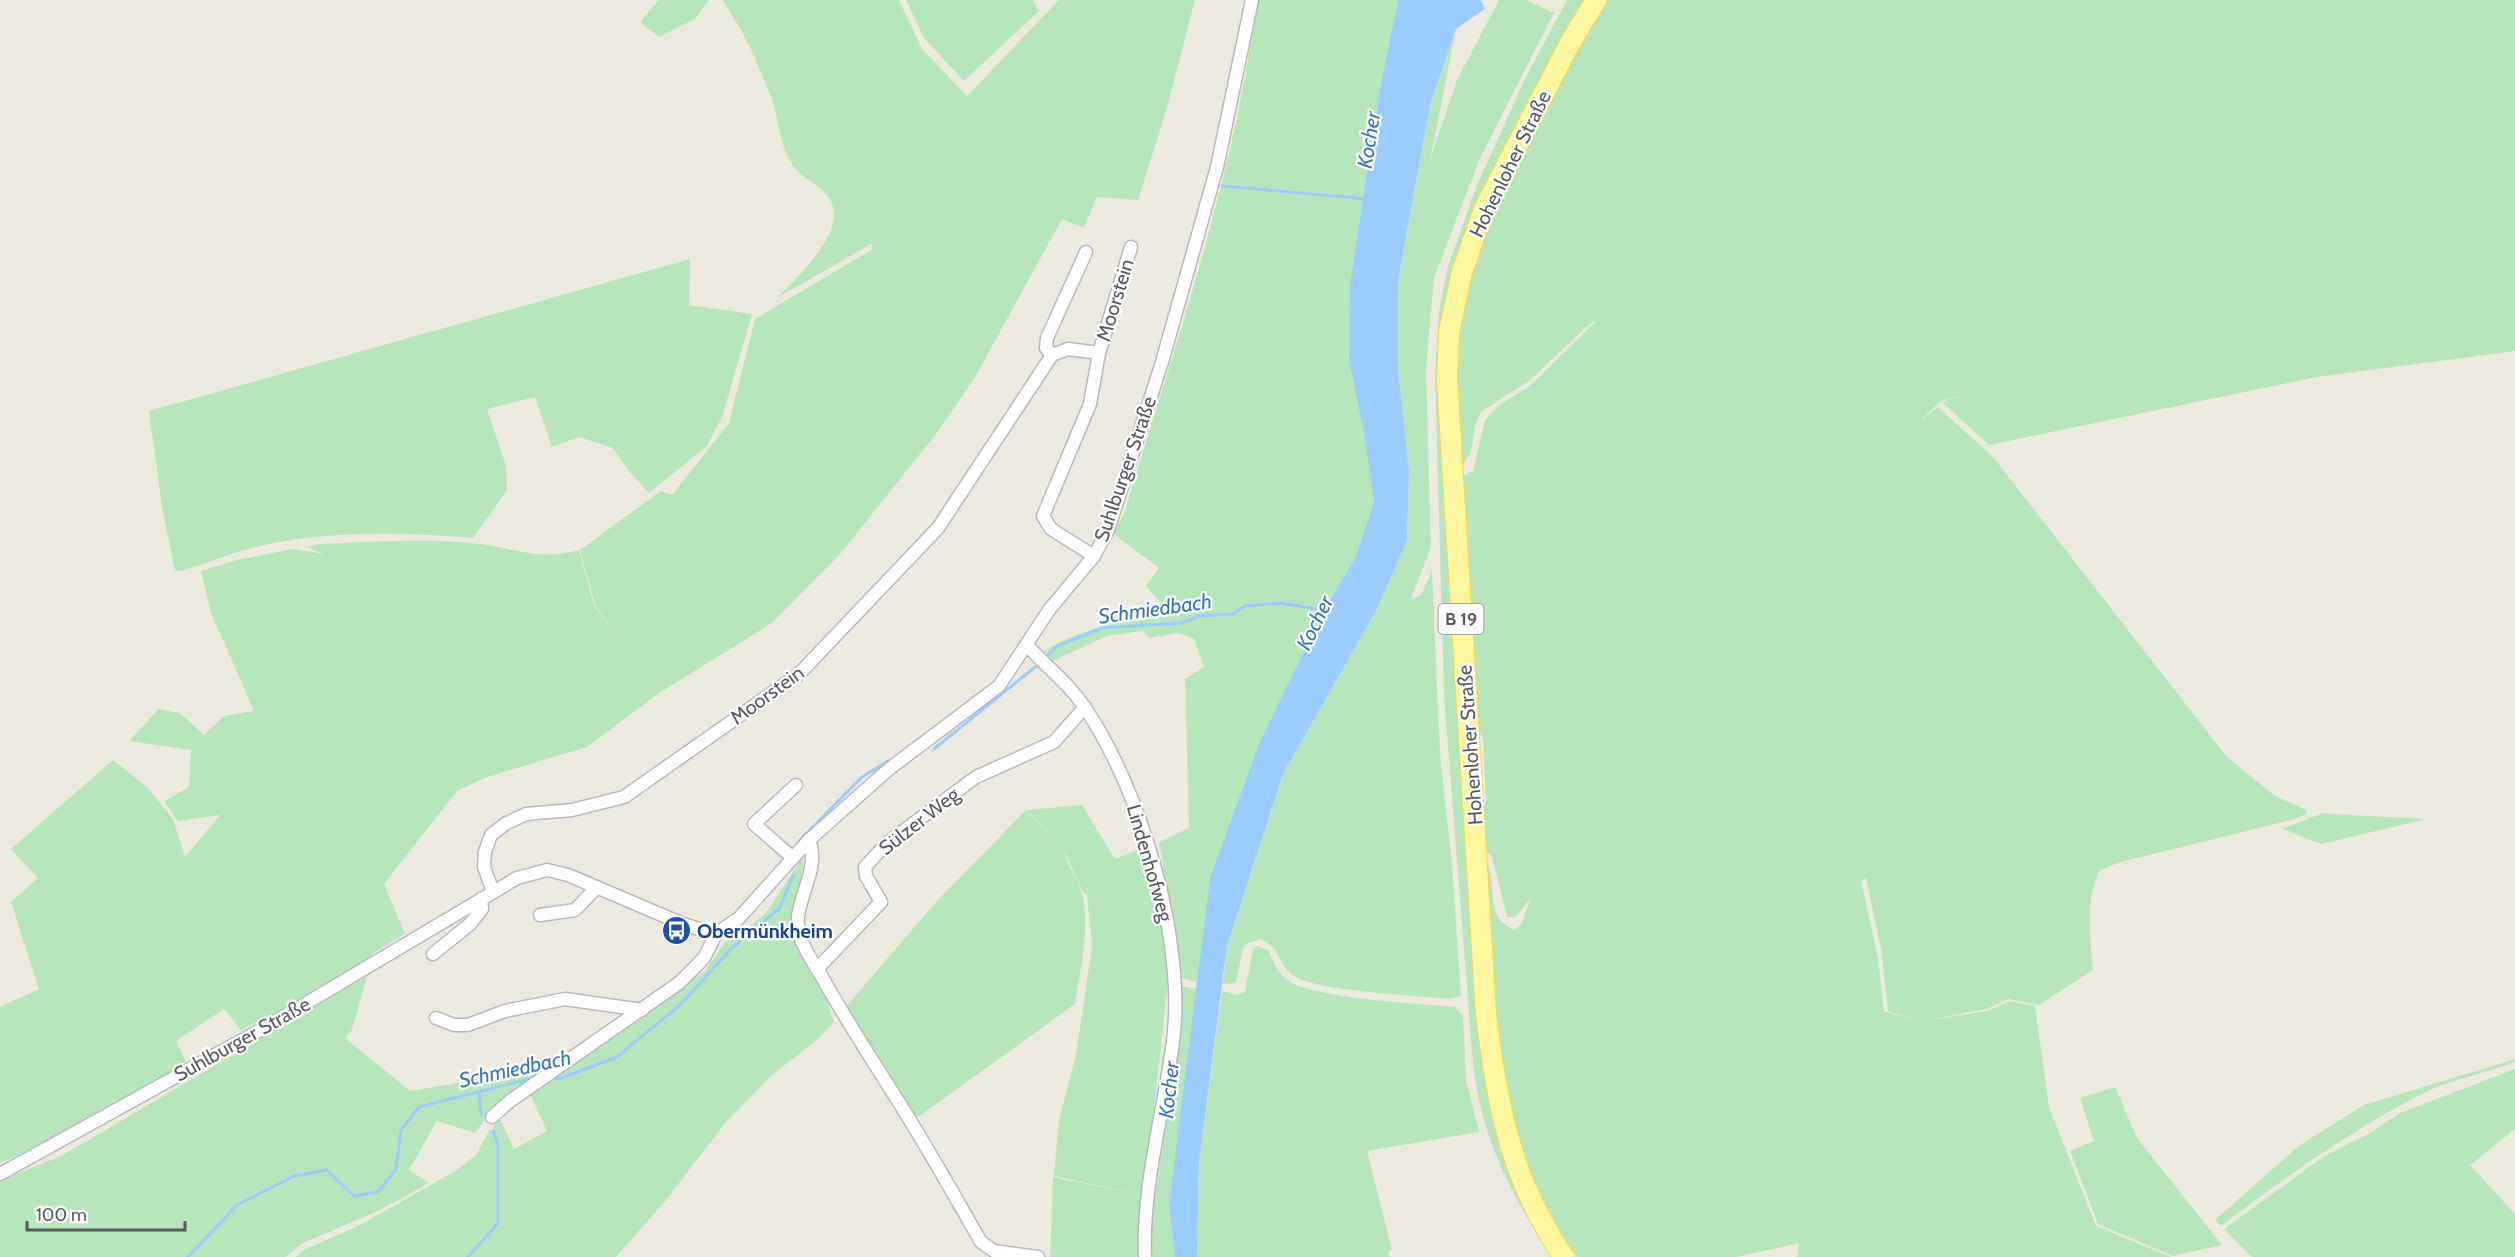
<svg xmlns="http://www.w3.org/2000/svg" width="2515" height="1257" viewBox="0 0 2515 1257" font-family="Cabin,sans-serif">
	<rect width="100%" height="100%" fill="#eceade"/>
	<g fill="#b8e6bc" fill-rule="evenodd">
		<polygon points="659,0 709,0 695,19 659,37 640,22"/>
		<path d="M723,0H899L922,49L967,96L1059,0H1195L1166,111L1138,200L1097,197L1084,228L1062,219L974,379L939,430L841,553L772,623L659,693L587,747L487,777L457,791L384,884L405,934L372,954L370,959L309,996L241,1030L224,1009L176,1041L186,1062L55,1139L0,1163V1007L39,989L11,902L38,878L11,849L113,760L147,787L173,819L185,857L220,815L178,821L164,801L189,787L191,750L129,741L159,709L180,713L204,735L224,716L254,711L211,613L201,571L237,560L293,549L324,554L307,547L318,544C371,542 427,537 480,544C519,549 538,561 579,550L594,605L619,639L595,605L580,550L661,491L672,495L729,423L755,319L873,249L871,244L777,298C795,280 833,244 834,216C835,187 802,183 790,161C779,142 779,119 772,99C763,78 755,56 744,36C738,23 729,12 723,0Z"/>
		<polygon points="906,0 1033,0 1039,11 964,81 924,38"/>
		<path d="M1257,0H1398L1380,88L1350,283L1374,502L1356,556L1324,610L1210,878L1197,982L1178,977L1177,947L1159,842L1189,828L1185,679L1204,667L1194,639L1179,633L1149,638L1143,631L1106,636L1053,661L1044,651C1082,628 1124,621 1168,612L1146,586L1159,568L1112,533L1124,514C1175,345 1235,175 1257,0Z"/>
		<path d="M1499,0H1527L1554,13L1480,158L1434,278L1426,369L1431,547L1411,599L1421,595L1432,571L1440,754L1452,863L1461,996L1451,999C1420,996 1316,991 1294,976C1278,966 1280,945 1260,939L1246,944L1243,948L1236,983L1223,984L1227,946L1283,774L1377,609L1407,540L1409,471L1398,367V281L1430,105L1456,29L1430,160L1457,80Z"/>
		<path d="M1567,0H1588L1513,132L1478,203L1446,305L1480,1042L1486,1081L1558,1257H1551C1510,1191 1483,1143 1473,1064L1444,695L1435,374L1439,312L1448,266L1477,185L1525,79Z"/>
		<path d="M1606,0H2515V351L2317,377L1989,445L1942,402L1962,395L1941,401L1919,422L1938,407L1993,457L2227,757L2275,796L2307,810L2306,814L2295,819L2120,862L2099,871C2085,903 2090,936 2093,970L2039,1005L2008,999L1987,1009L1922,1021L1988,1011L2009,1001L2035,1006L2049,1107L2096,1226L2171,1257H1797L1799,1243L1737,1257H1577C1490,1130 1494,1006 1485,859C1500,884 1481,916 1515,930L1522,923L1530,899L1515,917H1507L1492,857L1485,849L1483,808L1486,801L1483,739L1476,723L1459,478L1473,471L1485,420L1497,407L1531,385L1595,322L1593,321L1530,380L1481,412L1475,425L1471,452L1460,469C1458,433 1453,395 1455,359C1463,227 1546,113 1606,0ZM1866,878L1881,949L1888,1011L1921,1022L1884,1011L1878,958L1861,881Z"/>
		<path d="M690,259L689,305L752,314L722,417L707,446L649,493L628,470L613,448L579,437L552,447L535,397L487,409L506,466L507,490L473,538C401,532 322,530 252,548C228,554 205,564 182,571H175L162,507L149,411Z"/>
		<path d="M1082,805L1115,859L1143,848L1164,919L1168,981L1148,1165L1149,1197L1155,1198L1180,1034L1182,986L1197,989L1169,1204L1175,1257H1050L1053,1177L1142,1195L1054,1176L1059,1120L1076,1055L1092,946L1087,894H1084L1064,851C1067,866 1080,881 1083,897C1090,931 1080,971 1075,1004L915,1119L844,1009L936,902L1026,810L1061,848L1027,810Z"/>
		<polygon points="2323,813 2331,814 2427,819 2321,844 2282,829"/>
		<polygon points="802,858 804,868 789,923 824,993 834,1022 819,1038 771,1076 726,1122 666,1200 616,1257 296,1257 302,1251 362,1224 457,1170 476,1155 490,1129 498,1139 493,1129 499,1117 514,1149 547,1131 530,1094 706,970 725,942 741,934 766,913"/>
		<path d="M1258,946L1268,950C1273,961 1278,974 1289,981C1312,998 1421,1004 1455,1007L1463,1016L1466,1080L1479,1132L1367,1151L1392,1250L1388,1252L1390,1257H1197L1199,1163L1222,991L1237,995L1245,992L1253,949Z"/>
		<polygon points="369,969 352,1030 345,1038 410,1091 542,1069 532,1079 497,1102 475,1133 437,1121 409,1170 429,1183 378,1211 301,1244 286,1257 0,1257 0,1181 63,1155 248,1046"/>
		<path d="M2515,1059V1062C2486,1073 2452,1079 2424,1093C2351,1130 2286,1177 2221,1226L2215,1220L2300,1145L2364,1105Z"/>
		<polygon points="2515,1069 2515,1129 2470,1165 2515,1214 2515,1257 2252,1257 2224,1229 2323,1157 2370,1133 2400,1113"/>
		<polygon points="2115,1087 2137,1138 2222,1245 2173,1256 2098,1224 2070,1151 2094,1141 2080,1098"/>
	</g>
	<polygon fill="#9bccff" points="1398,0 1481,0 1485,9 1456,29 1430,105 1398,281 1398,367 1409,471 1407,540 1377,609 1283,774 1227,946 1199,1163 1197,1257 1175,1257 1169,1204 1210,878 1259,744 1324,610 1356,556 1374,502 1364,432 1349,361 1350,283 1380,88"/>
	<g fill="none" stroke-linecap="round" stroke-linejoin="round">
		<g stroke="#9bccff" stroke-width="3">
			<polyline points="1222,186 1367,199"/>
			<polyline points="1045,659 1057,646 1102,628 1181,623 1200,616 1233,614 1245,606 1281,603 1328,611"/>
			<polyline points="934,749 1040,663"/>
			<polyline points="800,840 862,777 890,760"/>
			<polyline points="550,1078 559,1079 617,1057 681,1004 731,949 779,909 793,876"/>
			<polyline points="479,1091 481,1115"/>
			<polyline points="188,1257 237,1205 294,1176 327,1170 354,1196 378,1192 396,1169 401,1130 419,1107 538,1077"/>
			<polyline points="468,1257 498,1223 498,1144 493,1131"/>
		</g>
		<defs>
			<g id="street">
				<polyline points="1099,353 1131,247"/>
				<polyline points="1052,355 1046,348 1047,338 1086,252"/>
				<path d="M1027,645C1046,667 1069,683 1085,708C1141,790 1186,941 1173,1041C1164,1112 1142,1185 1145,1257"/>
				<path d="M809,840C822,874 789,904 800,937C805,951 814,964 822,977C842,1013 864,1047 886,1082C920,1134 950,1188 981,1242L994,1251L1038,1257"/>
				<polyline points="793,858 754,824 796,785"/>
				<polyline points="493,892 484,867 485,852 491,835 505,824 526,814 572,810 624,797 799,674 938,528 1052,355 1068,349 1099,353 1090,404 1043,516 1051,529 1094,556"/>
				<polyline points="540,915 575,910 597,887"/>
				<polyline points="433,954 470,924 482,909 481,899"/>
				<polyline points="817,969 881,902 866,876 865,867 887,843 976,777 1054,742 1085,707"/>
				<polyline points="436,1018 454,1025 468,1025 505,1011 565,999 642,1010"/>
				<polyline points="492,1117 510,1101 679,983 704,958 716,934"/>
				<polyline points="0,1174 273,1023 517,878 547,870 568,875 683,924 716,934 739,918 809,840 889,769 999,686 1049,610 1094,556 1108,530 1162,362 1217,167 1252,0"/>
			</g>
			<path id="primary" d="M1564,1257C1555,1246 1549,1233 1542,1221C1506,1157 1495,1087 1486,1014L1447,379L1449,332L1462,272L1484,209L1570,43L1596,0"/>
		</defs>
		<use href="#street" stroke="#b7b9bf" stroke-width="15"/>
		<use href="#primary" stroke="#fad749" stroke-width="22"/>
		<use href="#street" stroke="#fff" stroke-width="12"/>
		<use href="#primary" stroke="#fff7a0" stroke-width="20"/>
	</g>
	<defs>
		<symbol id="bus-disc" viewBox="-11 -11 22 22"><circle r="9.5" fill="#1a4fb4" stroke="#fff"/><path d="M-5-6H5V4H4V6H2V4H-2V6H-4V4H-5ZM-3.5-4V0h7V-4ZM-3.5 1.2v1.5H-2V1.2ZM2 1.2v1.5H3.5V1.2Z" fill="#fff"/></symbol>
	</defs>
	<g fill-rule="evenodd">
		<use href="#bus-disc" x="660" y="914" width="33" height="33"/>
	</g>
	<g text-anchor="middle" stroke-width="4.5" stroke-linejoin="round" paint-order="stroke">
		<rect fill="#fff" stroke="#898c90" stroke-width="1.5" x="1438.5" y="604" width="45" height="30" rx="4.5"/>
		<g font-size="18" font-weight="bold" fill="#575b61">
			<text x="1461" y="625">B 19</text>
		</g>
		<g font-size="20" fill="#575b61" stroke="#fff">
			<text transform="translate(1510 164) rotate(-64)" y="7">Hohenloher Straße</text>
			<text transform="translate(1115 300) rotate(-73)" y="7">Moorstein</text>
			<text transform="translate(1125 469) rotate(-71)" y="7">Suhlburger Straße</text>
			<text transform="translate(767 695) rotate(-36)" y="7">Moorstein</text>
			<text transform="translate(1470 745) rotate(-94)" y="7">Hohenloher Straße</text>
			<text transform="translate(919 821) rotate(-38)" y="7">Sülzer Weg</text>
			<text transform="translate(1150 863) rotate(74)" y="7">Lindenhofweg</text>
			<text transform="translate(242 1039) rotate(-29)" y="7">Suhlburger Straße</text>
		</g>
		<g font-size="20" font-weight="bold" fill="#164399" stroke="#fff" text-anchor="start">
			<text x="697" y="938">Obermünkheim</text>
		</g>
		<g font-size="21" font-style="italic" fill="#3773c9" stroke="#fff">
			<text transform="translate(1369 140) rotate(-81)" y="7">Kocher</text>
			<text transform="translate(1155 609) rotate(-8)" y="7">Schmiedbach</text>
			<text transform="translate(1315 623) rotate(-64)" y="7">Kocher</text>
			<text transform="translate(515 1069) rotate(-12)" y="7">Schmiedbach</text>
			<text transform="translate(1169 1090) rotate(-84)" y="7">Kocher</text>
		</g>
	</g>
	<path d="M27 1221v9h158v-9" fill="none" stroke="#575b61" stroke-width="3"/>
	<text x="36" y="1221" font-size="18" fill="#575b61" stroke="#ffffff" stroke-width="4.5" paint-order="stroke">100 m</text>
</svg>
